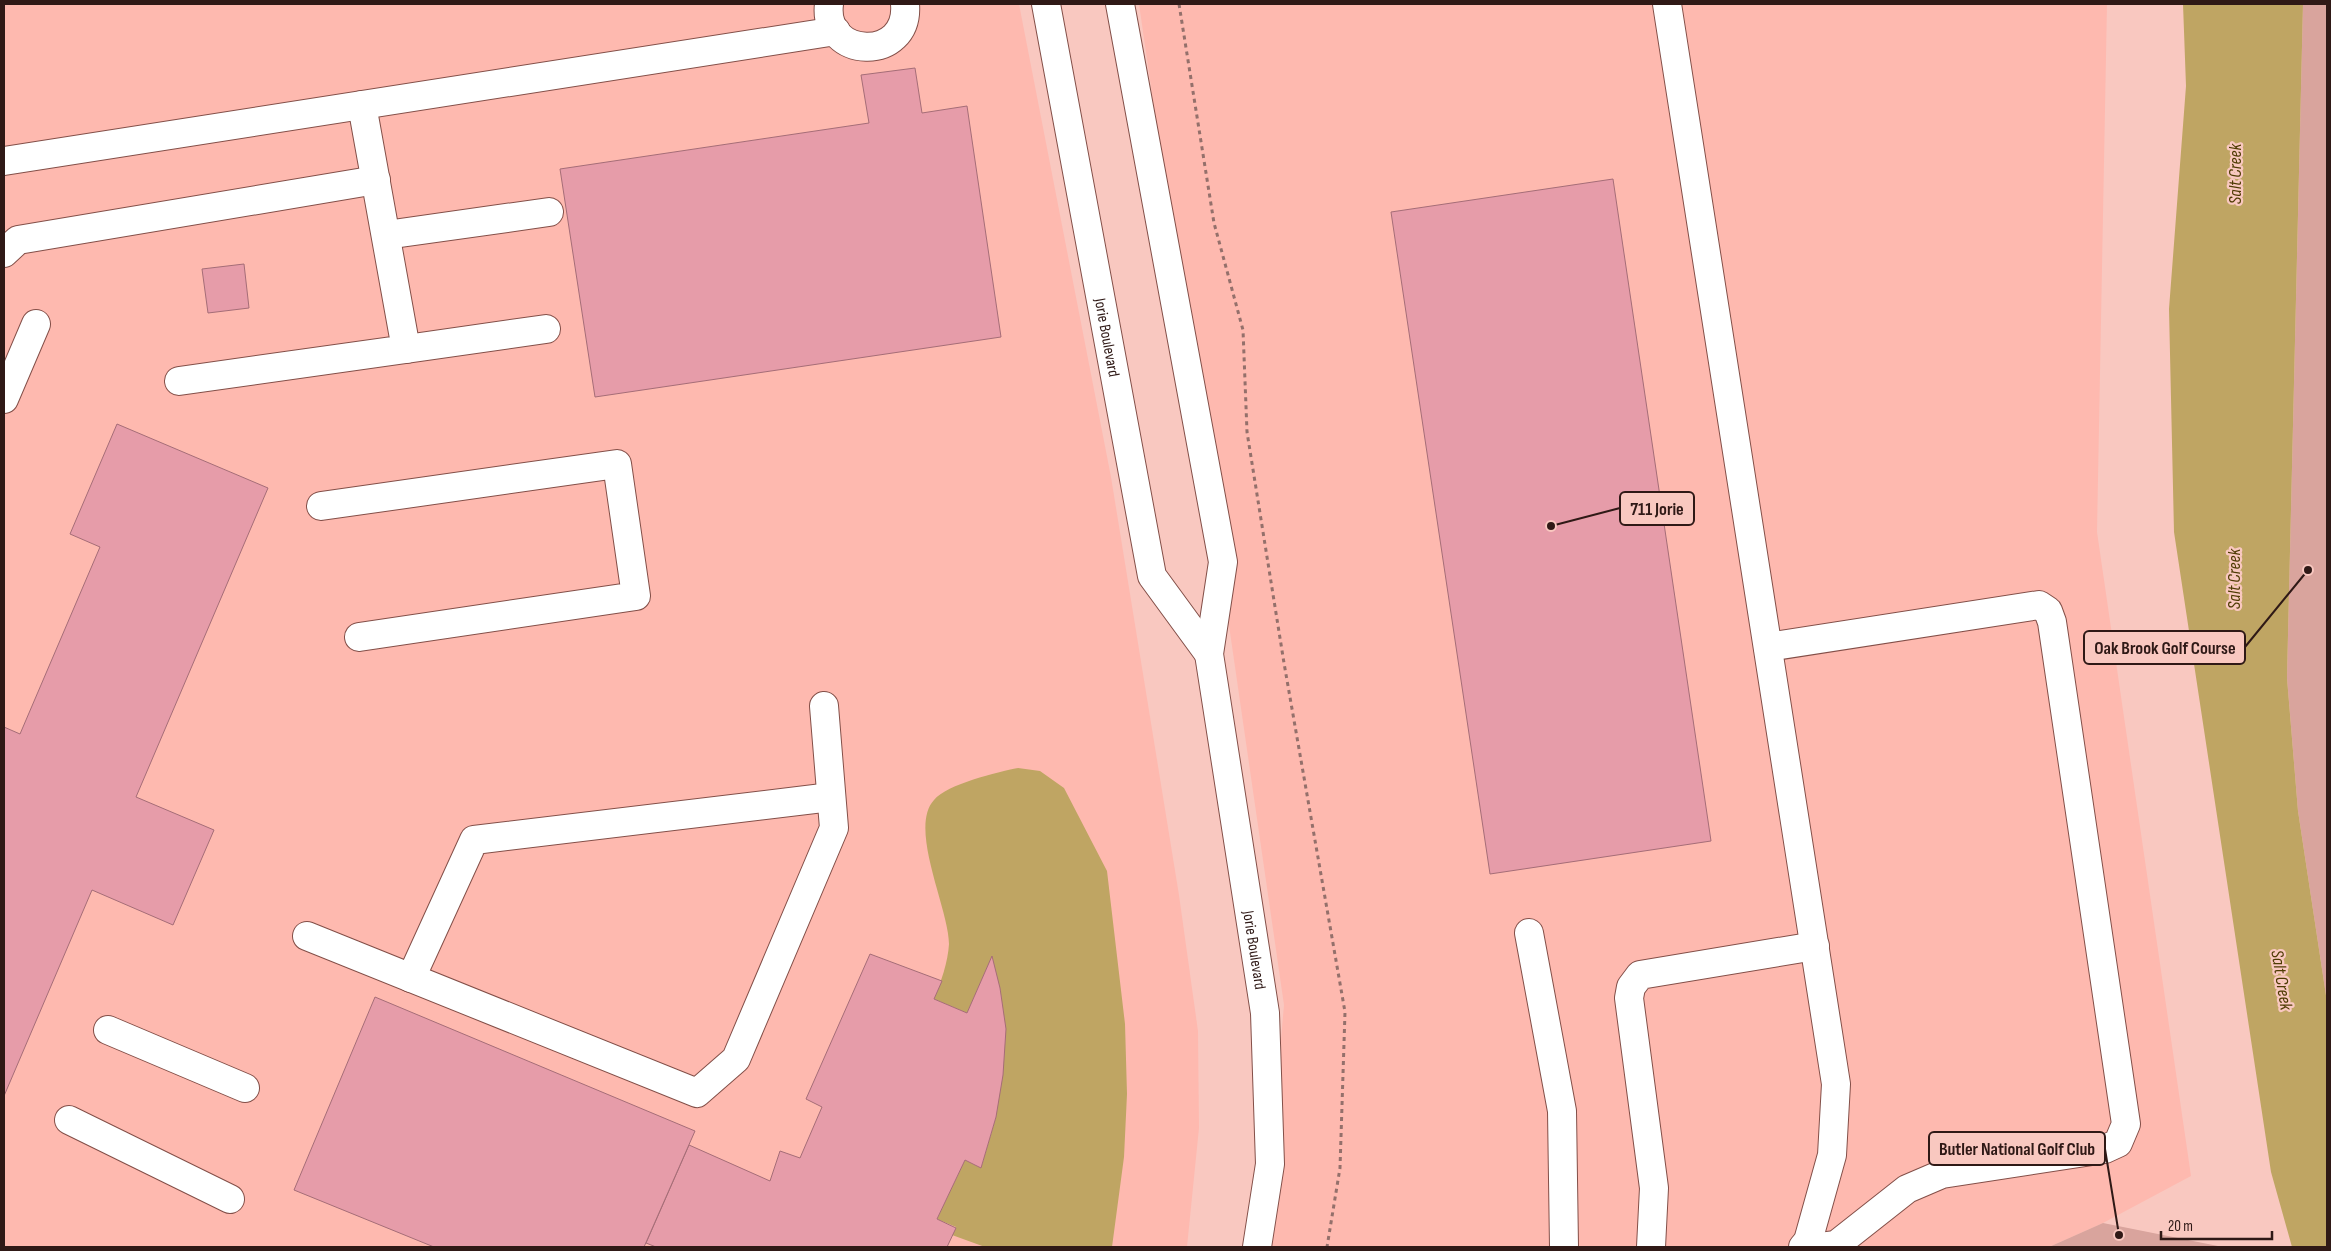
<svg xmlns="http://www.w3.org/2000/svg" width="2331" height="1251" viewBox="0 0 2331 1251" font-family="'Sofia Sans Condensed',sans-serif">
	<rect width="100%" height="100%" fill="#f9c8c0"/>
	<g fill="#feb9af">
		<polygon points="4,4 1019,4 1111,477 1179,895 1198,1031 1199,1128 1187,1247 4,1247"/>
		<polygon points="1139,4 2107,4 2097,532 2191,1176 2103,1223 2049,1247 1263,1247 1284,1005"/>
	</g>
	<g fill="#d9a49d">
		<polygon points="2303,4 2327,4 2327,1002 2298,811 2287,678"/>
		<polygon points="2103,1223 2223,1247 2049,1247"/>
	</g>
	<g fill="#bfa563">
		<polygon points="2183,4 2303,4 2287,678 2298,811 2327,1002 2327,1247 2292,1247 2271,1172 2174,532 2169,309 2186,86"/>
		<path d="M1018,768L1040,771L1064,788L1107,871L1125,1024L1127,1094L1124,1157L1112,1247H985L952,1235L956,1227L937,1219L965,1160L981,1168L996,1117L992,957L967,1013L934,999C941,982 948,962 949,944C949,909 908,828 934,800C947,784 998,772 1018,768Z"/>
	</g>
	<g fill="#e69ca9" stroke="#a56d77">
		<polygon points="915,68 922,113 967,106 1001,337 595,397 560,169 869,123 861,75"/>
		<polygon points="1613,179 1711,841 1490,874 1391,212"/>
		<polygon points="244,264 249,308 208,313 202,269"/>
		<polygon points="117,424 268,488 136,797 214,830 173,925 92,890 4,1096 4,727 20,734 100,547 70,534"/>
		<polygon points="870,954 942,981 934,999 967,1013 992,956 1000,988 1006,1029 1003,1075 996,1117 981,1168 965,1160 937,1219 956,1228 947,1247 656,1247 646,1243 689,1145 770,1181 780,1151 800,1158 822,1107 806,1099"/>
		<polygon points="375,997 695,1131 644,1247 434,1247 294,1190"/>
	</g>
	<g fill="none" stroke-linecap="round" stroke-linejoin="round">
		<defs>
			<g id="minor">
				<path d="M829,4C822,59 910,63 905,4"/>
				<polyline points="1667,4 1836,1084 1832,1155 1808,1241 1803,1247"/>
				<polyline points="4,161 836,31"/>
				<polyline points="386,235 549,212"/>
				<polyline points="4,253 18,240 376,180"/>
				<polyline points="406,349 546,329"/>
				<polyline points="179,381 406,349 362,105"/>
				<polyline points="4,399 36,324"/>
				<polyline points="321,506 617,464 636,596 359,637"/>
				<polyline points="1768,647 2039,605 2048,611 2052,622 2126,1124 2118,1143 2105,1149 1942,1174 1907,1189 1836,1245 1820,1247 1808,1241"/>
				<polyline points="1529,933 1562,1111 1564,1247"/>
				<polyline points="307,936 697,1093 736,1059 834,828 824,706"/>
				<polyline points="411,978 474,840 831,797"/>
				<polyline points="108,1030 245,1088"/>
				<polyline points="69,1120 230,1199"/>
				<polyline points="1651,1247 1654,1188 1629,998 1631,987 1640,975 1815,946"/>
			</g>
			<g id="major">
				<path id="s1" d="M1046,4L1152,576L1209,654"/>
				<path id="s2" d="M1120,4L1223,562L1209,654L1265,1013L1270,1164L1257,1247"/>
			</g>
		</defs>
		<use href="#minor" stroke="#834f48" stroke-width="30"/>
		<use href="#major" stroke="#834f48" stroke-width="30"/>
		<polyline stroke="#94706b" stroke-width="3" stroke-dasharray="4 4" stroke-linecap="butt" points="1179,4 1214,223 1243,330 1247,432 1284,663 1345,1012 1340,1168 1327,1247"/>
		<use href="#minor" stroke="#fff" stroke-width="28"/>
		<use href="#major" stroke="#fff" stroke-width="28"/>
	</g>
	<g text-anchor="middle" stroke-width="4.5" stroke-linejoin="round" paint-order="stroke">
		<g font-size="16" fill="#2f1916" stroke="#f9c8c0">
			<text dy="6" stroke="none"><textPath href="#s1" startOffset="339">Jorie Boulevard</textPath></text>
			<text dy="6" stroke="none"><textPath href="#s2" startOffset="960">Jorie Boulevard</textPath></text>
		</g>
		<g font-size="18" font-style="italic" fill="#4e3b03" stroke="#f9c8c0">
			<text transform="translate(2235 174) rotate(-90)" y="6">Salt Creek</text>
			<text transform="translate(2234 579) rotate(-90)" y="6">Salt Creek</text>
			<text transform="translate(2282 980) rotate(81)" y="6">Salt Creek</text>
		</g>
	</g>
	<path fill="none" stroke="#2f1916" stroke-width="2" d="M1551 526L1620 508M2308 570L2245 647M2119 1235L2105 1149"/>
	<g fill="#2f1916" stroke="#f9c8c0" stroke-width="2">
		<circle cx="1551" cy="526" r="5"/>
		<circle cx="2308" cy="570" r="5"/>
		<circle cx="2119" cy="1235" r="5"/>
	</g>
	<g fill="#f9c8c0" stroke="#2f1916" stroke-width="2">
		<rect x="1620" y="492" width="74" height="33" rx="5"/>
		<rect x="2084" y="631" width="161" height="33" rx="5"/>
		<rect x="1929" y="1132" width="176" height="33" rx="5"/>
	</g>
	<g font-size="18" text-anchor="middle" font-weight="bold" fill="#2f1916">
		<text x="1657" y="515">711 Jorie</text>
		<text x="2165" y="654">Oak Brook Golf Course</text>
		<text x="2017" y="1155">Butler National Golf Club</text>
	</g>
	<rect width="2331" height="1251" fill="none" stroke="#2f1916" stroke-width="10"/>
	<path d="M2161 1231v8h111v-8" fill="none" stroke="#2f1916" stroke-width="2.5"/>
	<text x="2168" y="1231" font-size="15" fill="#2f1916" stroke="#f9c8c0" stroke-width="4" paint-order="stroke">20 m</text>
</svg>
